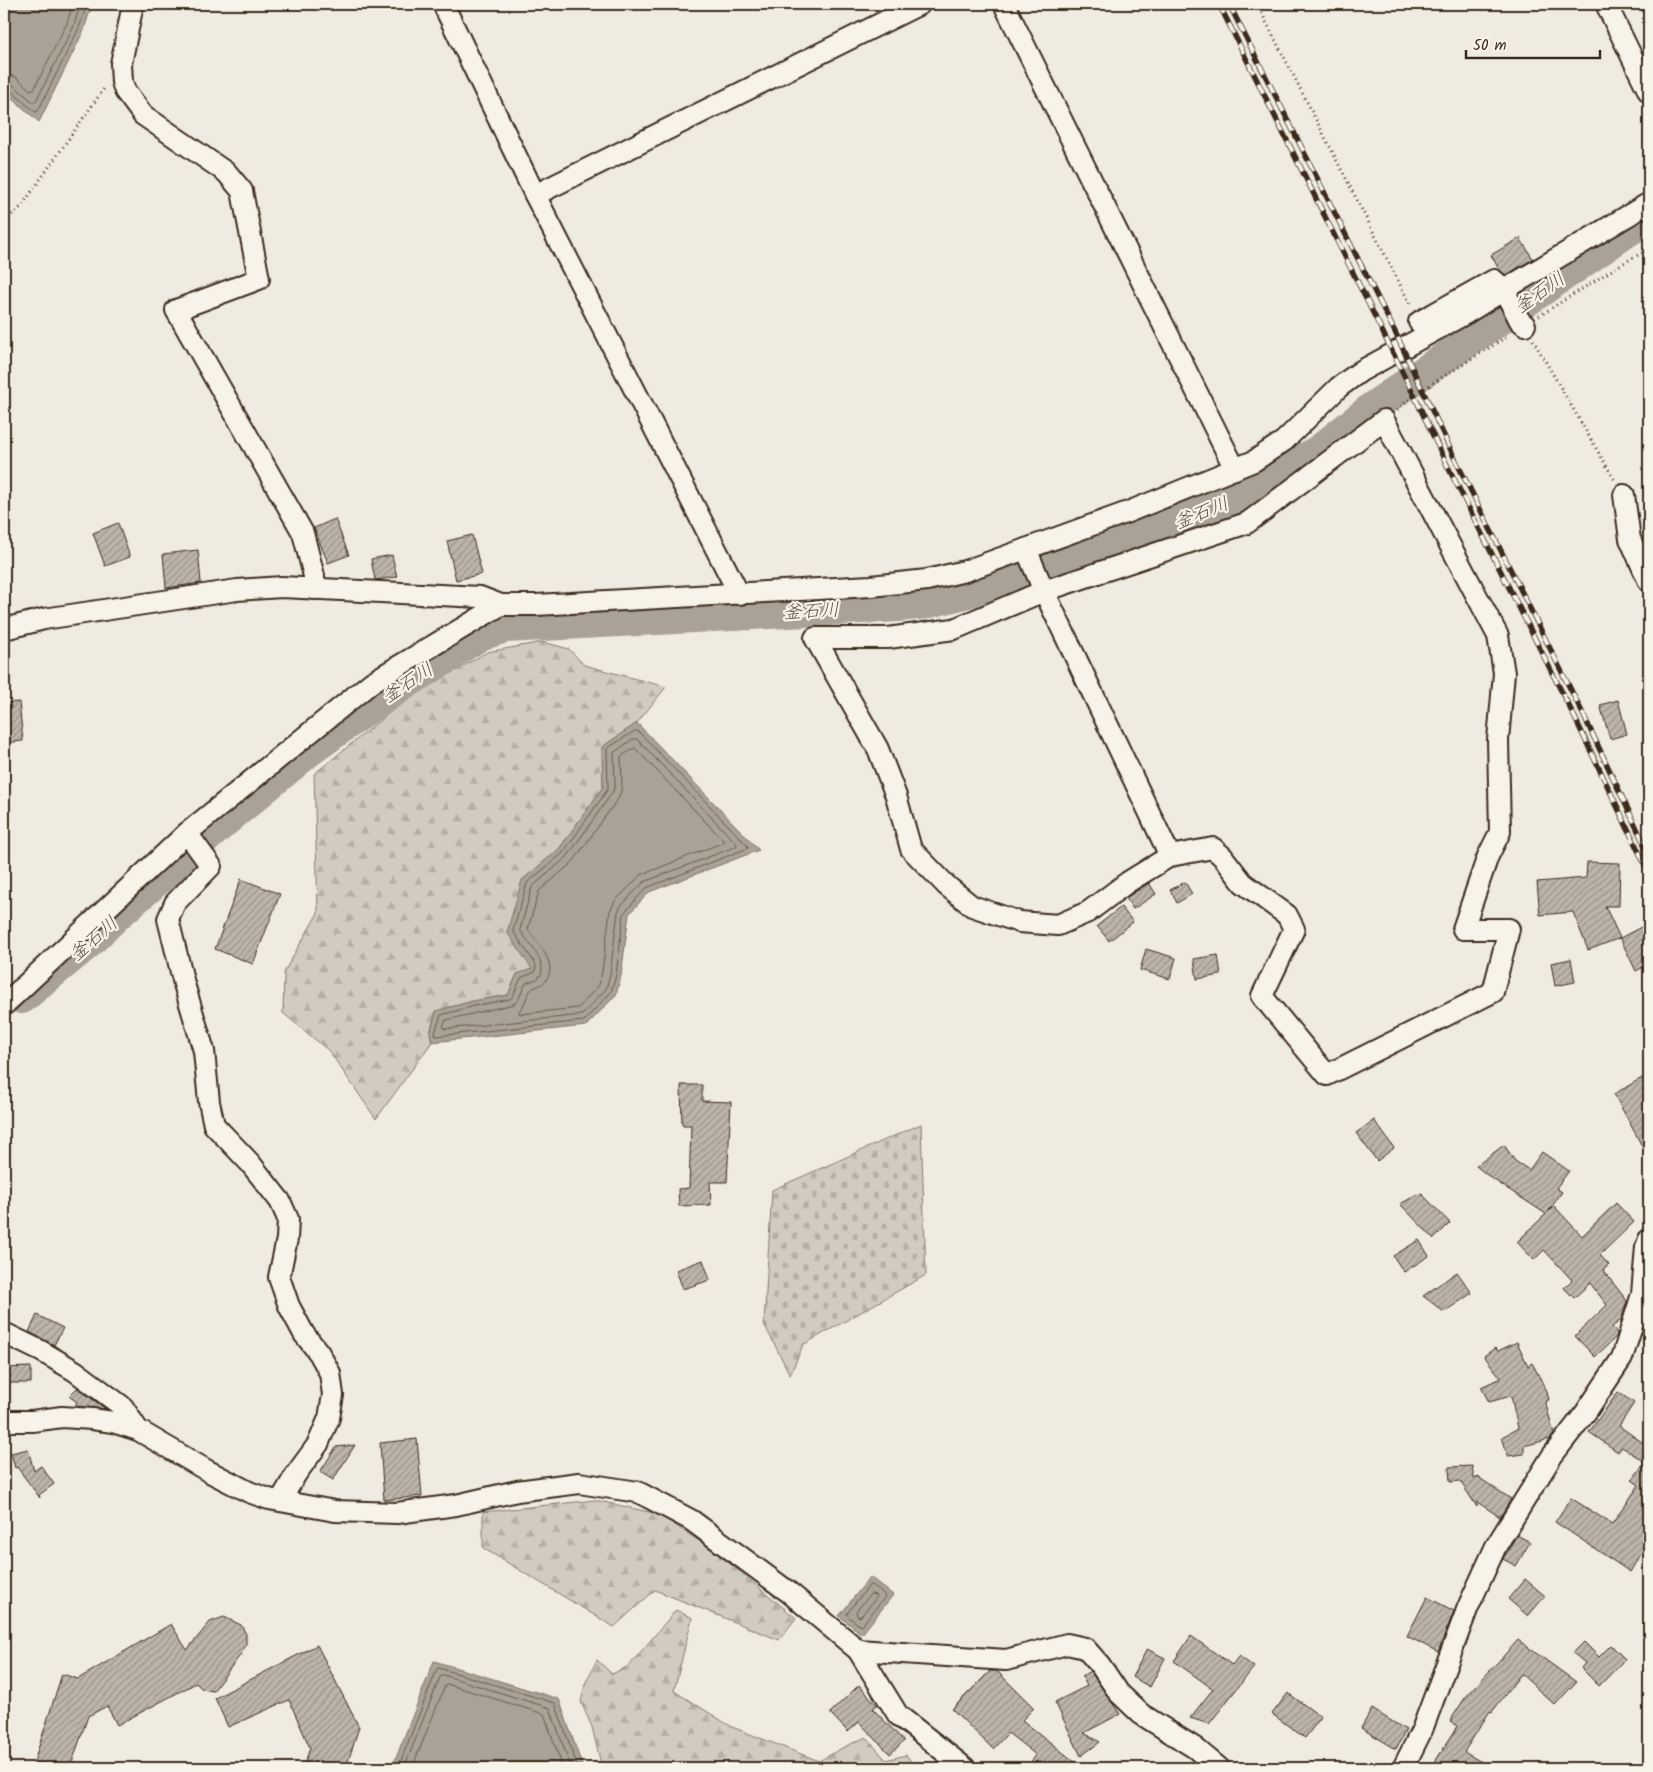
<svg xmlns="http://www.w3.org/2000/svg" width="1653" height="1772" viewBox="0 0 1653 1772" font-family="Kalam,'Klee One',sans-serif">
	<defs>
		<pattern id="forest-firs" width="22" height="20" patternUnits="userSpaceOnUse" patternTransform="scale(1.25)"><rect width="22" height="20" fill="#d1cbc0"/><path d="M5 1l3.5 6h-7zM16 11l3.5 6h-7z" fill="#b4aea5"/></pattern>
		<pattern id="cemetery-stones" width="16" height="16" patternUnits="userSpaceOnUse" patternTransform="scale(1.25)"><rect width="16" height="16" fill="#d1cbc0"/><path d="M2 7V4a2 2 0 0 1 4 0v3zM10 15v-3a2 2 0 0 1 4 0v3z" fill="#b4aea5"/></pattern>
		<pattern id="building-hatch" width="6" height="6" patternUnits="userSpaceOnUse" patternTransform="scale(1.25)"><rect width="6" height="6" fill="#bdb5aa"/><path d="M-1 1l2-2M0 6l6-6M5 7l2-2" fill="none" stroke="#9b938a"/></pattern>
	</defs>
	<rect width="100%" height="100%" fill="#efebe0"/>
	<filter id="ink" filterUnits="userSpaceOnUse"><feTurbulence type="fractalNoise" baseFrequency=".02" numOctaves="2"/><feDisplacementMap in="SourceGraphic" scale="10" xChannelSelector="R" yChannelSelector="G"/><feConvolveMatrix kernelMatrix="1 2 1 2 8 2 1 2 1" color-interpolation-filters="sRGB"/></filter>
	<g filter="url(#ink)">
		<g fill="url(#forest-firs)" stroke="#867a6f">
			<polygon points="543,642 569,649 584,665 666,687 637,723 602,747 603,787 559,849 522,881 532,969 517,974 508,995 473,1001 436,1011 430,1033 432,1042 376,1119 329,1051 283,1013 284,972 318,913 314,774 404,701 487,652"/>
			<polygon points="595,1500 658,1514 716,1552 796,1618 779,1640 655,1590 614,1627 483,1548 483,1512"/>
			<polygon points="676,1610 692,1618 674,1691 732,1727 819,1761 842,1748 866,1737 886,1760 906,1755 914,1765 913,1768 602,1768 592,1727 581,1702 585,1684 597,1660 612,1674 629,1666"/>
		</g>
		<polygon fill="url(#cemetery-stones)" stroke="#867a6f" points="921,1124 926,1275 803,1345 790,1375 764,1324 772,1190"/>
		<g fill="#aaa296" stroke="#7e7266">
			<polygon points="4,4 92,4 84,30 39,122 4,91"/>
			<polygon points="637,723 759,850 649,892 629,914 621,976 616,995 586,1026 432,1042 430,1033 436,1011 473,1001 508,995 517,974 532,969 507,932 522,880 559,849 603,787 602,747"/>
			<polygon points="870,1577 893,1595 862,1634 839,1616"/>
			<polygon points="434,1661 559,1699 583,1768 392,1768"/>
		</g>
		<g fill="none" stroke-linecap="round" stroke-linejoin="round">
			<g stroke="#675a4e" stroke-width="1">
				<polyline points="4,74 16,77 30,90 34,89 67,23 73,4"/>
				<polyline points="4,82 12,84 33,102 36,101 74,26 80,4"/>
				<polyline points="4,88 9,89 35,112 38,111 79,28 87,4"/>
				<polygon points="635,731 638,731 747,845 748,848 646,888 624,913 616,975 611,992 584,1021 436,1036 435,1033 441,1015 474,1006 510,999 513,996 521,978 535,972 536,965 513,931 527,883 563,853 608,789 607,749"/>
				<path d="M633,739H637L736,843L737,846L644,882L621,906L618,912L610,974L606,989L582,1015L445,1029L443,1026L446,1020L514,1004L518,1000L526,983C531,981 537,980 540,976C549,964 526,940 520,930L532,887L567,857L612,793L615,786L614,753Z"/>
				<path d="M635,748L723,840L724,842L641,875L615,901L610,911L602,972L599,985L578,1008L520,1014L519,1011C525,1005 526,997 530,991C534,986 542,986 546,980C559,963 536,943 528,929L539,891L573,862L619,797L622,787L621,757Z"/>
				<path d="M870,1585C875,1586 883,1592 885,1597L862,1625L860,1626L848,1616L847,1614Z"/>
				<polygon points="871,1594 875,1595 876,1598 861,1616 858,1617 856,1612"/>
				<polyline points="398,1768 437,1669 439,1668 555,1703 578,1768"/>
				<polyline points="404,1768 440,1677 443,1675 550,1708 571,1768"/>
				<polyline points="412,1768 445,1686 447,1684 544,1714 563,1768"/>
			</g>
			<polyline stroke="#aaa296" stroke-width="32" points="22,998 86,945 116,916 231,816 309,751 380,700 480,635 506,627 899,606 926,603 1007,582 1147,534 1258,489 1321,449 1372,408 1629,230 1649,220"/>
		</g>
		<g fill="url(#building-hatch)" stroke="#3b2a1e">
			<polygon points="1520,238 1533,259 1506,275 1500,271 1491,255"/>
			<polygon points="335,519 349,555 328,563 314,528"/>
			<polygon points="118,523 130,557 105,566 93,533"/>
			<polygon points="472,535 482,574 456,580 447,541"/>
			<polygon points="198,550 201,583 166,588 163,554"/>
			<polygon points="392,555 397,577 375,580 371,559"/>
			<polygon points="1618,700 1627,734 1610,739 1600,705"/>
			<polygon points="19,702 23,741 4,743 4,703"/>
			<polygon points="1587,862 1620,863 1619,906 1605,906 1620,938 1588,950 1573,912 1540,915 1537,882 1586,878"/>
			<polygon points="241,879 280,894 253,964 215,949"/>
			<polygon points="1185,882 1192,894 1177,903 1170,890"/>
			<polygon points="1149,883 1156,894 1133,909 1126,898"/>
			<polygon points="1121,907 1133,922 1109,941 1097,926"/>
			<polygon points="1649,923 1649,964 1636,971 1620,938"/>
			<polygon points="1146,949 1176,958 1170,979 1140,970"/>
			<polygon points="1218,955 1221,975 1197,979 1194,959"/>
			<polygon points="1571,959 1575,982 1555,986 1551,963"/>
			<polygon points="1649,1074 1649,1159 1614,1094"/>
			<polygon points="681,1085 702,1085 702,1101 731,1102 727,1182 710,1182 711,1205 679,1206 678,1189 689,1188 691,1125 682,1125"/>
			<polygon points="1374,1120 1394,1148 1377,1161 1356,1133"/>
			<polygon points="1504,1145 1515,1161 1529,1170 1542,1152 1569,1171 1556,1188 1562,1192 1548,1212 1554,1206 1582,1236 1616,1203 1634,1222 1600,1255 1609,1265 1603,1270 1627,1301 1621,1320 1612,1327 1617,1333 1616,1337 1595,1357 1575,1336 1607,1305 1590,1283 1574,1298 1564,1288 1572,1280 1544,1250 1534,1260 1517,1242 1546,1214 1491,1178 1476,1166"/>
			<polygon points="1421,1193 1450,1223 1434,1239 1400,1204"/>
			<polygon points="1419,1240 1429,1256 1404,1272 1393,1256"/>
			<polygon points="703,1260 710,1280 683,1289 676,1270"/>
			<polygon points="1457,1272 1472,1293 1444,1312 1423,1296"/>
			<polygon points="37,1315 63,1328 54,1345 29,1332"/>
			<polygon points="1517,1342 1528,1366 1532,1363 1547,1391 1549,1400 1545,1401 1554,1434 1550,1439 1524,1446 1524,1454 1508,1456 1502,1437 1518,1428 1511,1396 1489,1402 1481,1387 1501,1378 1484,1356 1495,1348 1498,1351"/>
			<polygon points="31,1367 31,1383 4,1383 4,1368"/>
			<polygon points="77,1388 106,1409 75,1406 77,1402 69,1396"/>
			<polygon points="1618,1392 1634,1403 1619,1426 1649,1447 1649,1540 1630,1572 1555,1522 1571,1498 1612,1524 1639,1485 1632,1480 1645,1462 1622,1447 1618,1452 1589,1432"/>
			<polygon points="417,1439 422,1496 384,1500 380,1443"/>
			<polygon points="355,1445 333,1480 320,1472 336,1447"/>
			<polygon points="28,1449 34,1471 41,1466 54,1484 39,1495 40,1498 17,1467 15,1468 11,1453"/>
			<polygon points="1472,1466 1474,1479 1478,1477 1511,1499 1500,1517 1477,1502 1477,1507 1460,1481 1450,1482 1449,1467"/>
			<polygon points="1517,1535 1530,1542 1516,1566 1503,1559"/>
			<polygon points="1525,1579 1545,1596 1528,1616 1508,1599"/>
			<polygon points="1427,1597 1454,1611 1438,1652 1407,1636"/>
			<polygon points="224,1617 241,1625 246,1634 246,1645 241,1654 213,1691 202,1689 196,1683 117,1725 107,1706 88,1716 70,1768 32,1768 62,1674 78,1679 171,1624 187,1650 210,1622"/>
			<polygon points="1191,1636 1232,1665 1239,1656 1254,1667 1209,1724 1190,1718 1213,1689 1174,1661"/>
			<polygon points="1518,1640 1576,1682 1555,1705 1521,1674 1492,1712 1490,1711 1464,1752 1492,1768 1431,1768 1458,1726 1450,1721 1465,1698"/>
			<polygon points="1584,1642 1599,1657 1611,1645 1625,1659 1599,1686 1581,1668 1585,1663 1573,1653"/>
			<polygon points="317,1645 359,1727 346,1768 303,1768 310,1748 289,1700 228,1727 215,1698"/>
			<polygon points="1147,1649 1165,1658 1150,1687 1132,1677"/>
			<polygon points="990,1671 997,1671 1034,1708 1022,1720 1075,1762 1066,1768 1027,1768 1036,1755 1008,1733 993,1749 952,1709"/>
			<polygon points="1090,1671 1120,1714 1084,1733 1100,1742 1081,1756 1055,1702 1087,1686 1082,1676"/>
			<polygon points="859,1685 877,1705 873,1709 904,1741 890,1754 859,1722 848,1732 830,1713"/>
			<polygon points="1288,1693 1321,1717 1305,1738 1272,1714"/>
			<polygon points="1372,1709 1406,1730 1396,1749 1361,1728"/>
		</g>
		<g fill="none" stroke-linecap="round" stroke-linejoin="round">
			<defs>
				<g id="street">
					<polyline points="133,4 121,64 122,82 125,91 143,115 227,173 242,191 259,279 176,310 303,533 314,576 314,589"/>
					<polyline points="443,4 535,195 739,594"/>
					<polyline points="1004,4 1235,469"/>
					<polyline points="1606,4 1649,92"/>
					<polyline points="535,195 920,4"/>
					<polyline points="1419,322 1494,280 1504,290 1649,203"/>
					<polygon points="1384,420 1498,636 1504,673 1498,740 1500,832 1488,856 1463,929 1509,929 1493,992 1327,1075 1262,996 1294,929 1287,915 1243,883 1223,857 1213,848 1170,856 1128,882 1088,912 1058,925 1019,922 972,906 947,886 911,849 896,796 878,749 815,638 888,638 954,629 1044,591 1247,523"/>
					<polyline points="1624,495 1630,539 1649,582"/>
					<polyline points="1026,549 1044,591 1170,856"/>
					<polyline points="4,629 44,619 237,590 282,587 480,597 501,605 536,605 871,586 927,580 965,571 1128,512 1254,461 1284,441 1339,387 1361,371 1465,314 1504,290 1520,321 1525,325"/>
					<polyline points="187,833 211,866 175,903 168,919 184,984 204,1051 209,1102 214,1125 250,1163 280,1201 288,1219 287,1239 279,1277 289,1306 304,1334 319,1353 330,1373 333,1395 329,1418 318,1444 296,1474 281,1500"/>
					<polyline points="4,1005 187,833 372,682 501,605"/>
					<polyline points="4,1333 41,1351 75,1371 123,1407 138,1430"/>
					<polyline points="4,1421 32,1421 62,1417 92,1419 113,1422 138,1430 208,1471 249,1492 269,1499 335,1511 397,1513 456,1505 517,1491 579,1483 638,1492 691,1520 790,1593 858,1650 898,1715 965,1768"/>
					<polyline points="858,1650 1006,1660 1067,1644 1085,1648 1100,1665 1119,1693 1141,1714 1195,1748 1219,1768"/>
					<polyline points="1403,1768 1422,1730 1468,1607 1496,1546 1552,1456 1586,1412 1622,1358 1642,1294 1646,1247 1649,1239"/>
				</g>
			</defs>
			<use href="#street" stroke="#3b2a1e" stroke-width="24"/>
			<g stroke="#3b2a1e" stroke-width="3" stroke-dasharray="1 4" stroke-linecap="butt">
				<polyline points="1257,4 1411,306"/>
				<polyline points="4,221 21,207 105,87"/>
				<polyline points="1539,316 1620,265 1649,249"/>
				<polyline points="1533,340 1614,479"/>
				<polyline points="1397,410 1414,395 1508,336"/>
			</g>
			<use href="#street" stroke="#f7f3e8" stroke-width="20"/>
			<defs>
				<g id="rail">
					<polyline points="1219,4 1414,395 1446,463 1575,718 1649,873"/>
					<polyline points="1229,4 1395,332 1455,459 1583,714 1649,854"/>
				</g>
			</defs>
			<use href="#rail" stroke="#3b2a1e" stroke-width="5.5"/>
			<use href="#rail" stroke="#f7f3e8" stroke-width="4" stroke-dasharray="11" stroke-linecap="butt"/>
		</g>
	</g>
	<g text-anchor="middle" stroke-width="4.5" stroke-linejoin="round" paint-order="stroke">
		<g font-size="19" font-style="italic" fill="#625448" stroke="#f7f3e8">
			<text transform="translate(1539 292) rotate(-35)" y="7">釜石川</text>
			<text transform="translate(1201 512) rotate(-22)" y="7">釜石川</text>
			<text transform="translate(811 610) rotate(-3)" y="7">釜石川</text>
			<text transform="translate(407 682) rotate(-33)" y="7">釜石川</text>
			<text transform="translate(93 938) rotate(-41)" y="7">釜石川</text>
		</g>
	</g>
	<rect width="1653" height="1772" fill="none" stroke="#f7f3e8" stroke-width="20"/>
	<rect x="10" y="10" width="1633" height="1752" fill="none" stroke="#3b2a1e" stroke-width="2" filter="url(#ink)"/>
	<path d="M1466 50v8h134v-8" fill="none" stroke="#3b2a1e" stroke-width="2.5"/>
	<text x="1473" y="50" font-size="15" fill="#3b2a1e" stroke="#f7f3e8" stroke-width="4" paint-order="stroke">50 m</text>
</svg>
